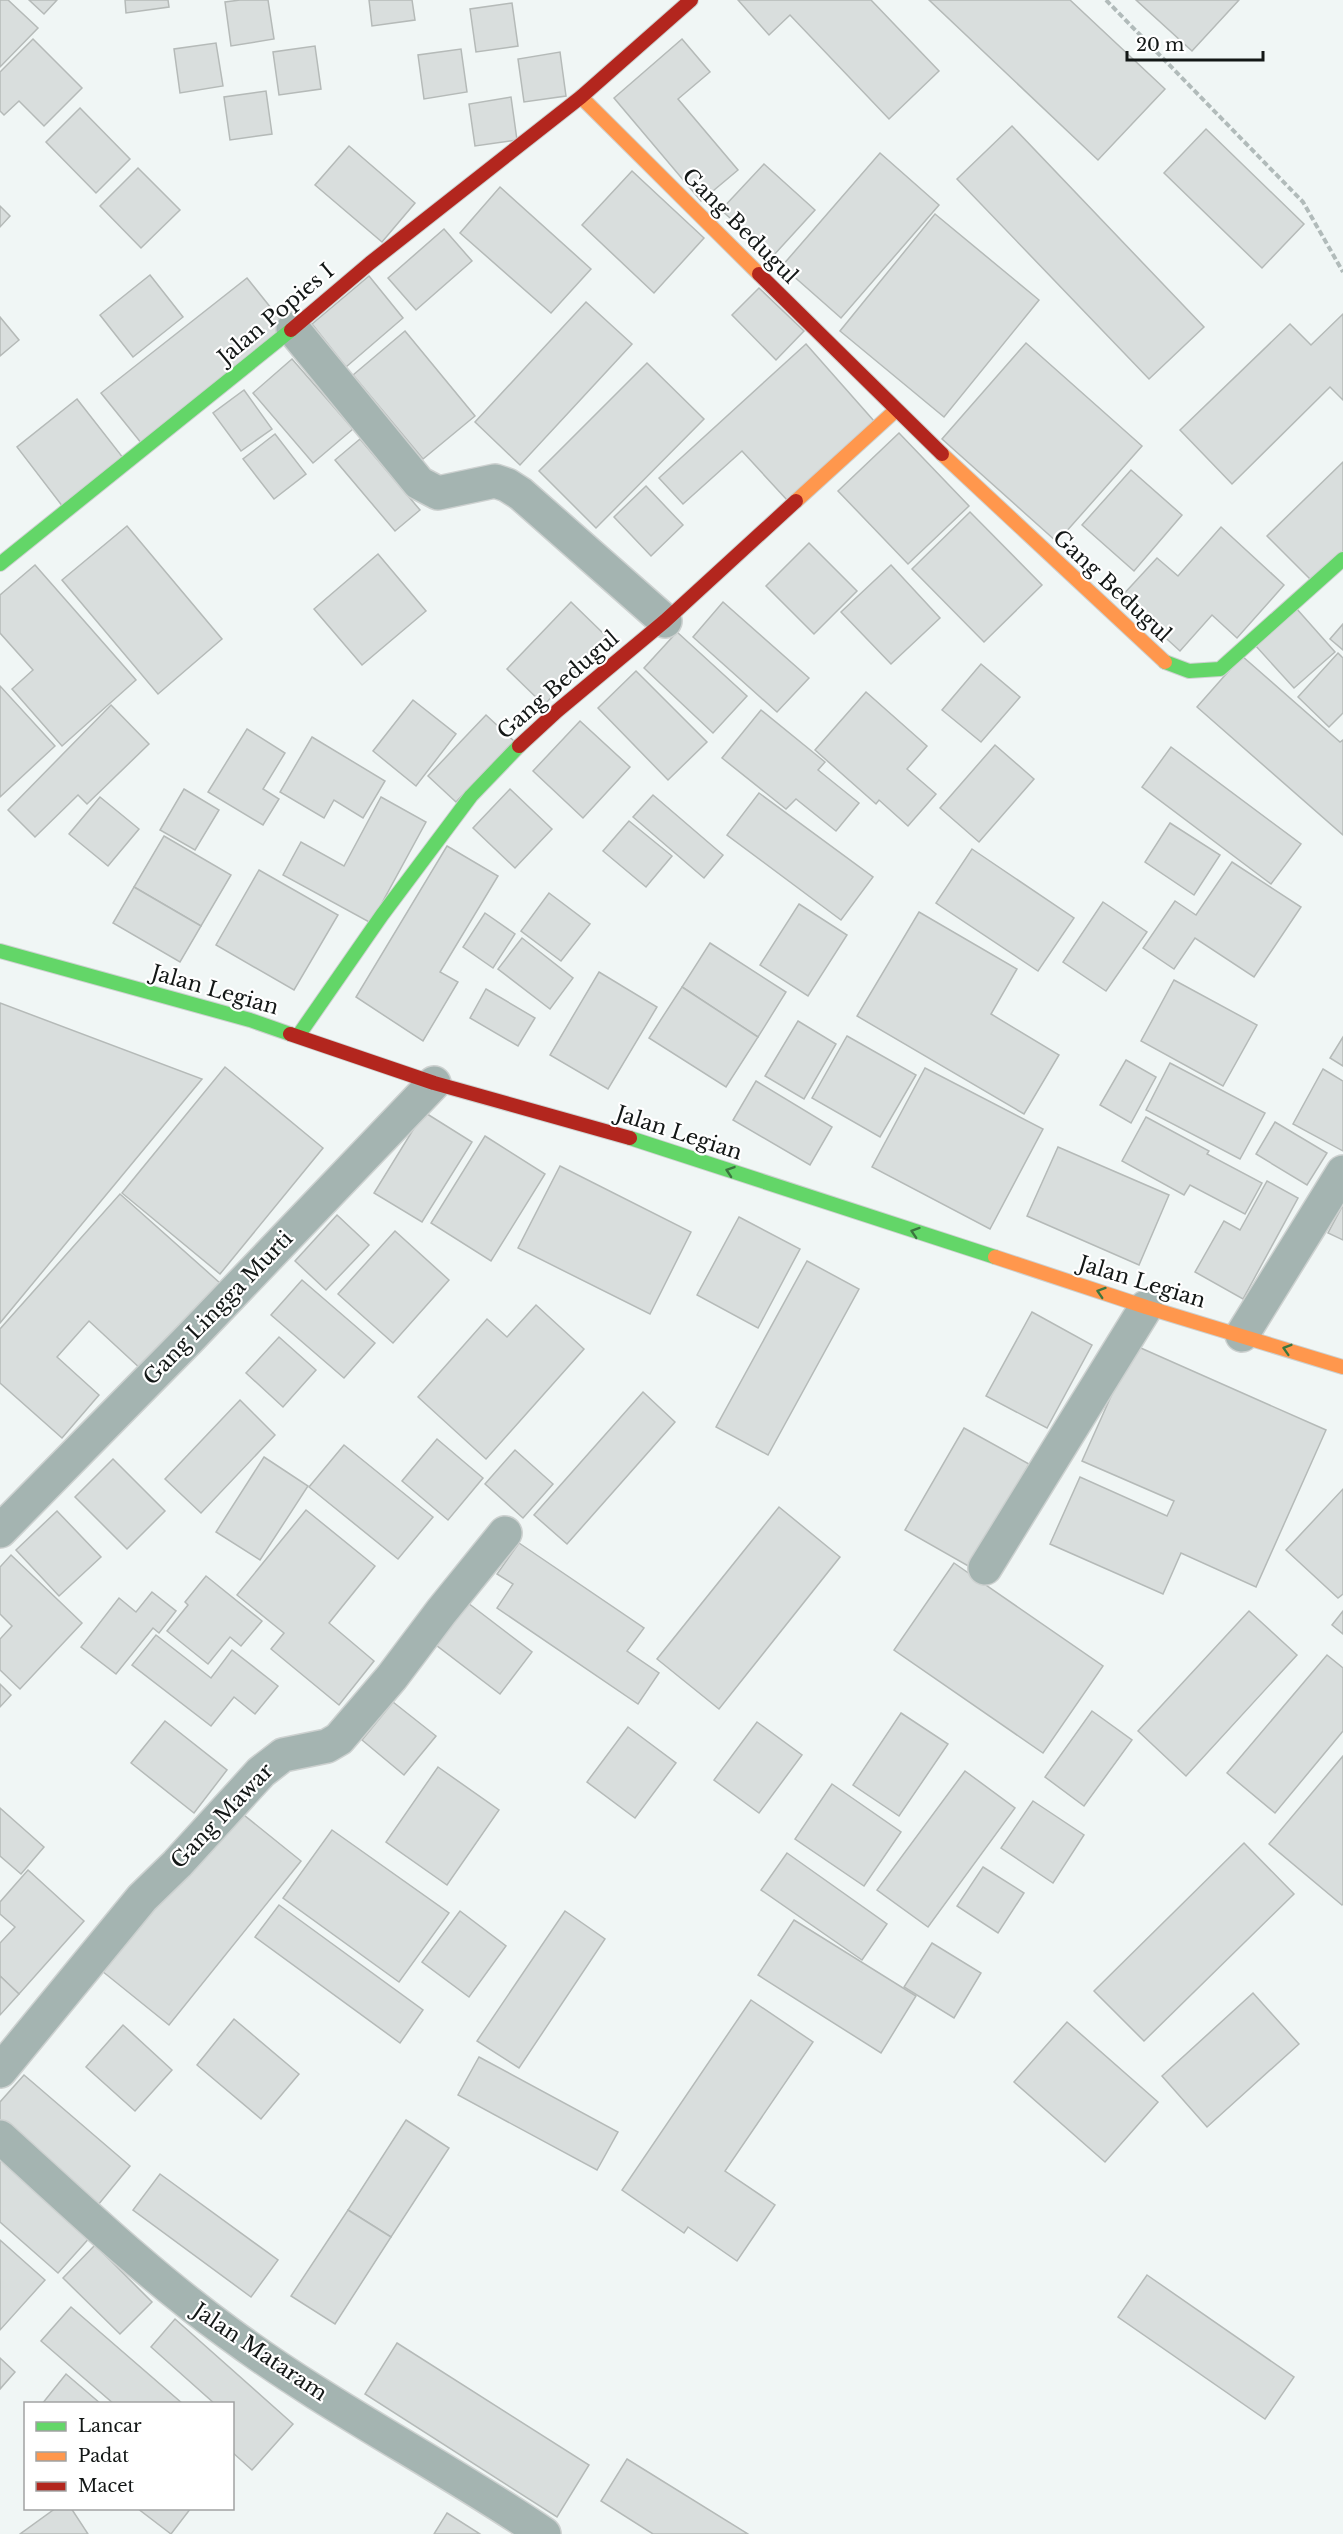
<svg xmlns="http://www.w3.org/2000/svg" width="1343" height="2534" viewBox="0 0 1343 2534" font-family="'Libre Baskerville',serif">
	<rect width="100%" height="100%" fill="#f0f6f5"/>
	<g fill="#d9dedd" stroke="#b5bab8" stroke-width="1.5">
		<polygon points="0,0 8,0 38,28 0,67"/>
		<polygon points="29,0 57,0 44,14"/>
		<polygon points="125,0 168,0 169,7 126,13"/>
		<polygon points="240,0 268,0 274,39 231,46 225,2"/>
		<polygon points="369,0 412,0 415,20 372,26"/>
		<polygon points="738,0 871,0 939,71 889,119 790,15 769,35"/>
		<polygon points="929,0 1070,0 1165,89 1098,160"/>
		<polygon points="1136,0 1239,0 1192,51"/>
		<polygon points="512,3 518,46 476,52 470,9"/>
		<polygon points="33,39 82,88 44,126 19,101 4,115 0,111 0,72"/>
		<polygon points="682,39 710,72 678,99 738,170 701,201 614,98"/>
		<polygon points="216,43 223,86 180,93 174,49"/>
		<polygon points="315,46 321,89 279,95 273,52"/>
		<polygon points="461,49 467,92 424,99 418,55"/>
		<polygon points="560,52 566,96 524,102 518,59"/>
		<polygon points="266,91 272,134 230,140 224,97"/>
		<polygon points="511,97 517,140 475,146 469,104"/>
		<polygon points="80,108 130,159 96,193 46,142"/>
		<polygon points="1012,126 1204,327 1149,379 957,179"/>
		<polygon points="1206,129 1304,224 1262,268 1164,173"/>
		<polygon points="349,146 415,203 382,242 315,185"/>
		<polygon points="880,153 939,205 841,318 782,266"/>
		<polygon points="764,164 815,210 773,256 721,210"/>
		<polygon points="138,168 180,210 141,248 100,206"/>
		<polygon points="632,171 704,238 654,293 582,225"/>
		<polygon points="500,187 591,269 551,313 460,233"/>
		<polygon points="0,206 10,216 0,227"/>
		<polygon points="935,214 1039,300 944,417 840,331"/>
		<polygon points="444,229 472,261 416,310 388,278"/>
		<polygon points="150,275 183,317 133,357 100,315"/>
		<polygon points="369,276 403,318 346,367 312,324"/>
		<polygon points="247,278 287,328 142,444 101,393"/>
		<polygon points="759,288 804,331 776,360 732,315"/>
		<polygon points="586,302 632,344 520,465 475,422"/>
		<polygon points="1343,314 1343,400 1330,387 1232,484 1180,430 1290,324 1311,345"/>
		<polygon points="0,317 19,340 0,356"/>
		<polygon points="405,331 475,416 423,459 353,375"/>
		<polygon points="1026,343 1142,446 1057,542 942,439"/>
		<polygon points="806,344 874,421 787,500 742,451 683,504 659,478"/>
		<polygon points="292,359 353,429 313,463 253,393"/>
		<polygon points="647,363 704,419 596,528 539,471"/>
		<polygon points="244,390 272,429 241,451 213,413"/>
		<polygon points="77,399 124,459 63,507 17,447"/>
		<polygon points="899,433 969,506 908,564 838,491"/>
		<polygon points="275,434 306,474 274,499 243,459"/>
		<polygon points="360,439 420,510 395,531 335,460"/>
		<polygon points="1343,462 1343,553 1312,581 1267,536"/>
		<polygon points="1131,470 1182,515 1134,571 1082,525"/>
		<polygon points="646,486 683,525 651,556 614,517"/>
		<polygon points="970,512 1042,585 984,642 912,569"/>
		<polygon points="127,526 222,639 158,694 62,580"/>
		<polygon points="1221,527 1284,585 1237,638 1212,615 1180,651 1121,597 1157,558 1178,576"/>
		<polygon points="809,543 857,591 814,634 766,586"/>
		<polygon points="378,554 426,611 362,665 314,609"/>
		<polygon points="35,565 136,680 62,746 12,689 33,670 0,633 0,595"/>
		<polygon points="891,565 940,618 891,664 841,612"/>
		<polygon points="571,602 608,638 544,705 507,669"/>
		<polygon points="723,602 809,678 777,712 693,637"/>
		<polygon points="1296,608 1335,652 1294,688 1255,645"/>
		<polygon points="1343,624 1343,650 1330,639"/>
		<polygon points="677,632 747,696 713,733 644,668"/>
		<polygon points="1338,653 1343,658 1343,713 1329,727 1298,697"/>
		<polygon points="1242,656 1340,742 1343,740 1343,835 1197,707"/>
		<polygon points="981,664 1020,697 981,742 942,710"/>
		<polygon points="636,671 707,742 668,780 598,708"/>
		<polygon points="0,686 55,746 0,797"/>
		<polygon points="866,692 927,746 907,769 936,794 908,826 879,800 876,804 815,750"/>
		<polygon points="413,700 456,734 416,786 373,751"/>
		<polygon points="111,705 149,744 87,804 78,795 35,837 8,810"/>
		<polygon points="761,710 825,762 818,770 859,803 836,831 796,799 786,809 722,758"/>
		<polygon points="486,715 514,741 456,802 428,776"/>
		<polygon points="580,721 630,767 583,818 533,771"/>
		<polygon points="247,729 285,753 263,789 279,799 263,825 208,792"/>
		<polygon points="312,737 385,781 363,818 334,800 324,818 280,792"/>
		<polygon points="995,745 1034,779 979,842 940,808"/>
		<polygon points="1171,747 1301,844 1271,884 1142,787"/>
		<polygon points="184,789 219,810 195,850 160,830"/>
		<polygon points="510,789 552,829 515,868 473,828"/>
		<polygon points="759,793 873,877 841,920 727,835"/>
		<polygon points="653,795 723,855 704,878 633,817"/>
		<polygon points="100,797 139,829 108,866 69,834"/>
		<polygon points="381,797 426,822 371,923 283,875 301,842 344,866"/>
		<polygon points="629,821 672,856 646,887 603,851"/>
		<polygon points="1170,823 1220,855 1194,895 1145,862"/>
		<polygon points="164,836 231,875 201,926 134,887"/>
		<polygon points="447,846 498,876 440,972 458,982 423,1041 356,997"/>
		<polygon points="972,849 1074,918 1038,971 936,903"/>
		<polygon points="1232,862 1301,907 1254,977 1195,938 1174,969 1143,948 1175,901 1196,915"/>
		<polygon points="259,870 338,915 294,990 216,945"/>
		<polygon points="134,887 201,926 180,962 113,923"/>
		<polygon points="549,893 590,924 561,961 521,931"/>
		<polygon points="1103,902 1147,932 1106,991 1063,962"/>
		<polygon points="799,904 847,935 808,996 760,965"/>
		<polygon points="919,912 1017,969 991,1014 1059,1055 1024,1114 857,1016"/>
		<polygon points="485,913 515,934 493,968 463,947"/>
		<polygon points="522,938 573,978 550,1009 498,969"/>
		<polygon points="710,943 786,992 758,1037 682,987"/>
		<polygon points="599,972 657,1007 608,1089 550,1055"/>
		<polygon points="1174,980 1257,1025 1223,1086 1141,1041"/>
		<polygon points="682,987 758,1037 726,1087 649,1038"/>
		<polygon points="486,989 535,1018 518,1046 470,1018"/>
		<polygon points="0,1003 202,1079 0,1323"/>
		<polygon points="798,1021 836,1044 804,1099 765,1076"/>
		<polygon points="847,1036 916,1075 880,1137 812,1098"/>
		<polygon points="1343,1037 1343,1066 1330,1058"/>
		<polygon points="1126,1060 1156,1077 1131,1123 1100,1105"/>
		<polygon points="1170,1063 1265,1113 1240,1159 1146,1110"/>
		<polygon points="225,1067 323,1148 220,1274 122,1193"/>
		<polygon points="925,1068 1043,1129 990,1229 872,1167"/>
		<polygon points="1323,1069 1343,1081 1343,1151 1293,1124"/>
		<polygon points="756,1081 832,1127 810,1165 733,1120"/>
		<polygon points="424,1112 472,1142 422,1222 374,1193"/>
		<polygon points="1146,1117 1209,1151 1207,1154 1262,1183 1245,1214 1190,1185 1184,1195 1122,1161"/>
		<polygon points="1275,1122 1327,1153 1307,1185 1256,1154"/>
		<polygon points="485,1136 545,1174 491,1261 431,1223"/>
		<polygon points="1058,1147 1169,1195 1139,1265 1027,1216"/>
		<polygon points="560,1166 691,1232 650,1314 518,1248"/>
		<polygon points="1267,1181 1298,1198 1243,1299 1195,1272 1224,1221 1240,1230"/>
		<polygon points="120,1194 220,1283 142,1370 89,1321 57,1357 99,1395 62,1438 0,1383 0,1329"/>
		<polygon points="1343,1205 1343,1240 1328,1233"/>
		<polygon points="337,1215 369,1245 326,1290 295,1261"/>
		<polygon points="739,1217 800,1249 758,1328 697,1295"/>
		<polygon points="395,1231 449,1280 393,1343 338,1294"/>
		<polygon points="807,1261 859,1289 768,1455 716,1427"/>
		<polygon points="302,1280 375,1343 344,1378 271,1315"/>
		<polygon points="536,1305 584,1349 486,1459 418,1397 487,1319 507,1337"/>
		<polygon points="1032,1312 1092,1345 1047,1428 986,1396"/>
		<polygon points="279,1337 316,1370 283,1407 246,1373"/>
		<polygon points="1134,1345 1326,1430 1256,1587 1181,1553 1163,1594 1050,1544 1080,1477 1167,1516 1174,1501 1082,1461"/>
		<polygon points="643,1392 675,1422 567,1544 534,1515"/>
		<polygon points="240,1400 275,1435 201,1513 165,1479"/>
		<polygon points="964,1428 1029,1464 970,1567 905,1530"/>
		<polygon points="437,1439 483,1478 448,1520 402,1481"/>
		<polygon points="344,1445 433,1517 398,1559 309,1487"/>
		<polygon points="515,1450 553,1484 523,1518 485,1484"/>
		<polygon points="264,1457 308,1486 260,1560 216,1532"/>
		<polygon points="113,1459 165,1511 127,1549 75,1497"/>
		<polygon points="1343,1489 1343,1594 1338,1598 1286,1550"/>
		<polygon points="779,1507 840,1557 719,1709 657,1659"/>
		<polygon points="306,1510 375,1566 329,1623 374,1661 339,1705 271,1649 284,1633 237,1595"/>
		<polygon points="57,1511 101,1557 59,1596 16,1550"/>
		<polygon points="519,1543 644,1628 627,1651 659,1673 638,1704 497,1608 513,1584 497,1574"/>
		<polygon points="11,1555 82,1623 20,1689 0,1670 0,1639 12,1626 0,1614 0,1567"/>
		<polygon points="954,1563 1103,1666 1043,1753 894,1650"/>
		<polygon points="206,1576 262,1621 241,1646 230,1637 208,1664 167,1631 188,1605 185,1602"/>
		<polygon points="152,1592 176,1611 159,1633 153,1628 116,1674 81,1647 119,1598 136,1612"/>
		<polygon points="468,1603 532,1652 500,1694 436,1645"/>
		<polygon points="1249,1611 1297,1655 1186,1776 1138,1731"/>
		<polygon points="1343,1611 1343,1634 1332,1625"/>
		<polygon points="156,1635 211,1678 232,1650 278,1686 255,1714 234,1697 211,1726 132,1665"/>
		<polygon points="1327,1655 1343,1668 1343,1731 1275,1813 1227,1773"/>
		<polygon points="0,1684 11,1695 0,1707"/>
		<polygon points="393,1702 436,1736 404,1775 362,1740"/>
		<polygon points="1092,1711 1132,1740 1084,1806 1045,1777"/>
		<polygon points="901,1713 948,1744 899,1816 853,1785"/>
		<polygon points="165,1721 227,1770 194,1813 131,1763"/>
		<polygon points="757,1722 802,1755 759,1813 714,1780"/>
		<polygon points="628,1727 676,1763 635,1818 587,1782"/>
		<polygon points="1343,1756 1343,1904 1342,1905 1269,1844"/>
		<polygon points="438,1767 499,1810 447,1885 386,1842"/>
		<polygon points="965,1771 1015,1808 928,1927 877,1890"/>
		<polygon points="832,1784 901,1832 864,1886 795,1839"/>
		<polygon points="1033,1801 1084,1835 1053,1883 1001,1848"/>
		<polygon points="234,1807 301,1861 169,2025 102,1971"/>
		<polygon points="0,1808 44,1847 21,1874 0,1856"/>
		<polygon points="332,1830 449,1913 399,1982 283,1898"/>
		<polygon points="1244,1843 1294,1894 1144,2041 1094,1991"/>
		<polygon points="787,1853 887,1924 862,1960 761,1890"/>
		<polygon points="983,1867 1024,1893 998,1933 957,1906"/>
		<polygon points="28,1870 84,1921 19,1994 0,1976 0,1943 15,1927 0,1914 0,1902"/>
		<polygon points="279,1905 423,2010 400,2043 255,1937"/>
		<polygon points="460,1911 506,1946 469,1997 422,1962"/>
		<polygon points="565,1911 605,1939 519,2068 477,2041"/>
		<polygon points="794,1920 916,1996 881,2053 758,1975"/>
		<polygon points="932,1943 981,1973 954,2018 904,1987"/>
		<polygon points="0,1976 19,1994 0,2015"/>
		<polygon points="1253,1993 1299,2044 1207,2127 1162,2076"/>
		<polygon points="751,2000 813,2042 725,2171 775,2205 737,2261 688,2227 684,2233 622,2190"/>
		<polygon points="234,2019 299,2074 261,2119 197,2065"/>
		<polygon points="1067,2022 1158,2102 1105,2162 1014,2082"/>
		<polygon points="123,2025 172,2070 135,2111 86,2067"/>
		<polygon points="479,2057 618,2132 597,2170 458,2095"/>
		<polygon points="24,2075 130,2166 98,2205 0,2121 0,2102"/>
		<polygon points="406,2120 449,2148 391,2237 348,2210"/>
		<polygon points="0,2155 92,2235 58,2273 0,2222"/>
		<polygon points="160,2174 278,2260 251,2297 133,2210"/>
		<polygon points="348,2210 391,2237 335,2324 291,2296"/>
		<polygon points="0,2240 45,2280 0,2330"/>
		<polygon points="95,2245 152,2302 120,2334 63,2278"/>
		<polygon points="1147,2275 1294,2377 1265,2419 1118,2317"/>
		<polygon points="71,2307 183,2404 114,2404 41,2341"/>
		<polygon points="175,2319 293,2424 252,2470 232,2452 232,2404 215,2404 151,2347"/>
		<polygon points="397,2343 589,2465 557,2517 365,2394"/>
		<polygon points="0,2358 15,2372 0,2389"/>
		<polygon points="66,2374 101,2404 42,2404"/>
		<polygon points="627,2459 748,2534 653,2534 601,2501"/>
		<polygon points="56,2508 71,2508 88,2534 20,2534"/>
		<polygon points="137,2508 191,2508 171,2534"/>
		<polygon points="447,2513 480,2534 434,2534"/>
	</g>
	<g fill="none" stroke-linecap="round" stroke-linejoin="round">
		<defs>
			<g id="street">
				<polyline points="293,329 419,483 438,493 495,481 507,485 521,494 665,621"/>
				<polyline points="1242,1335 1343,1172"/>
				<polyline points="0,1531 189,1339 434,1083"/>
				<polyline points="985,1568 1146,1307"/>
				<polyline points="0,2071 142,1898 177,1864 261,1772 283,1755 327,1746 339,1739 392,1677 441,1612 505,1533"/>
				<path d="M0,2137C74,2204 146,2273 227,2332C328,2407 441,2464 544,2534"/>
			</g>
			<g id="fast">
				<polyline points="0,564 291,330"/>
				<polyline points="1165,662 1189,671 1220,669 1343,559"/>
				<polyline points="0,951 250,1020 290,1034"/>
				<polyline points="298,1036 382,915 471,796 519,746"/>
				<polyline points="630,1138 995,1257"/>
			</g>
			<g id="slow">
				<polyline points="581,97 759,274"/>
				<polyline points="942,454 1165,662"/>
				<polyline points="796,501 896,410"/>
				<polyline points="995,1257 1146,1307 1343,1367"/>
			</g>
			<g id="jam">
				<polyline points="759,274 942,454"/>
				<polyline points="291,330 370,263 581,97 691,0"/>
				<polyline points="519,746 557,711 665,621 796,501"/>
				<polyline points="290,1034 434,1083 630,1138"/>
			</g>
		</defs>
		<use href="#street" stroke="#cdd1d0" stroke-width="36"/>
		<use href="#fast" stroke="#cdd1d0" stroke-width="16"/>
		<use href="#slow" stroke="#cdd1d0" stroke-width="16"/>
		<use href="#jam" stroke="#cdd1d0" stroke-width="16"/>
		<polyline stroke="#b1bbba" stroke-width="4" stroke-dasharray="6 3" stroke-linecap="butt" points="1106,0 1303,202 1343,272"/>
		<use href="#street" stroke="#a4b4b1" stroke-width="33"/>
		<use href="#fast" stroke="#63d668" stroke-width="14"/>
		<use href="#slow" stroke="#ff974d" stroke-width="14"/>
		<use href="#jam" stroke="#b3261e" stroke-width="14"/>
	</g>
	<defs><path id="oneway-chevron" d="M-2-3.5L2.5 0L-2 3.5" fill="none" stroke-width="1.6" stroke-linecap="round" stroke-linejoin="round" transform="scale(1.5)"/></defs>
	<g stroke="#3b763f">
		<use href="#oneway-chevron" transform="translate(730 1171) rotate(-161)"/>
		<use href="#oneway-chevron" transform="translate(915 1232) rotate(-162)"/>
		<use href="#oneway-chevron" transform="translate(1101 1292) rotate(-162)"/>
		<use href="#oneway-chevron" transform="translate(1287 1349) rotate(-163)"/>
	</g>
	<g text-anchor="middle" stroke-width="4.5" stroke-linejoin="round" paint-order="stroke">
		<g font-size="21" fill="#131716" stroke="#fff">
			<text transform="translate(740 226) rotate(45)" y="7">Gang Bedugul</text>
			<text transform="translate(276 314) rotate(-40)" y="7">Jalan Popies I</text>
			<text transform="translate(1112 586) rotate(43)" y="7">Gang Bedugul</text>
			<text transform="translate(558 685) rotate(-41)" y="7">Gang Bedugul</text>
			<text transform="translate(215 990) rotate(16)" y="7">Jalan Legian</text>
			<text transform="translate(679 1133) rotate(18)" y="7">Jalan Legian</text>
			<text transform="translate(1142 1282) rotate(17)" y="7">Jalan Legian</text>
			<text transform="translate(218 1308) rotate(-46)" y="7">Gang Lingga Murti</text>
			<text transform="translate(222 1816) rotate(-46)" y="7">Gang Mawar</text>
			<text transform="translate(260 2352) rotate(34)" y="7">Jalan Mataram</text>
		</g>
	</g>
	<rect x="24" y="2402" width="210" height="108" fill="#ffffff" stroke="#a1a2a2" stroke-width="1.5"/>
	<rect x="36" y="2422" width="30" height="9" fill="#63d668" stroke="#a1a2a2" stroke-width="1.5"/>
	<text x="78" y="2432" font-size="18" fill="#131716">Lancar</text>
	<rect x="36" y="2452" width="30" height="9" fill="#ff974d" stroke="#a1a2a2" stroke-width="1.5"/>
	<text x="78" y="2462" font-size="18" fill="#131716">Padat</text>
	<rect x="36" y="2482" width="30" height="9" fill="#b3261e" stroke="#a1a2a2" stroke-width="1.5"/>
	<text x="78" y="2492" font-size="18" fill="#131716">Macet</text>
	<path d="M1127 51v9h136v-9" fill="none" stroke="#131716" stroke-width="3"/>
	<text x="1136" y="51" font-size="18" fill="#131716" stroke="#ffffff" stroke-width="4.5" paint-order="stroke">20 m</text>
</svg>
